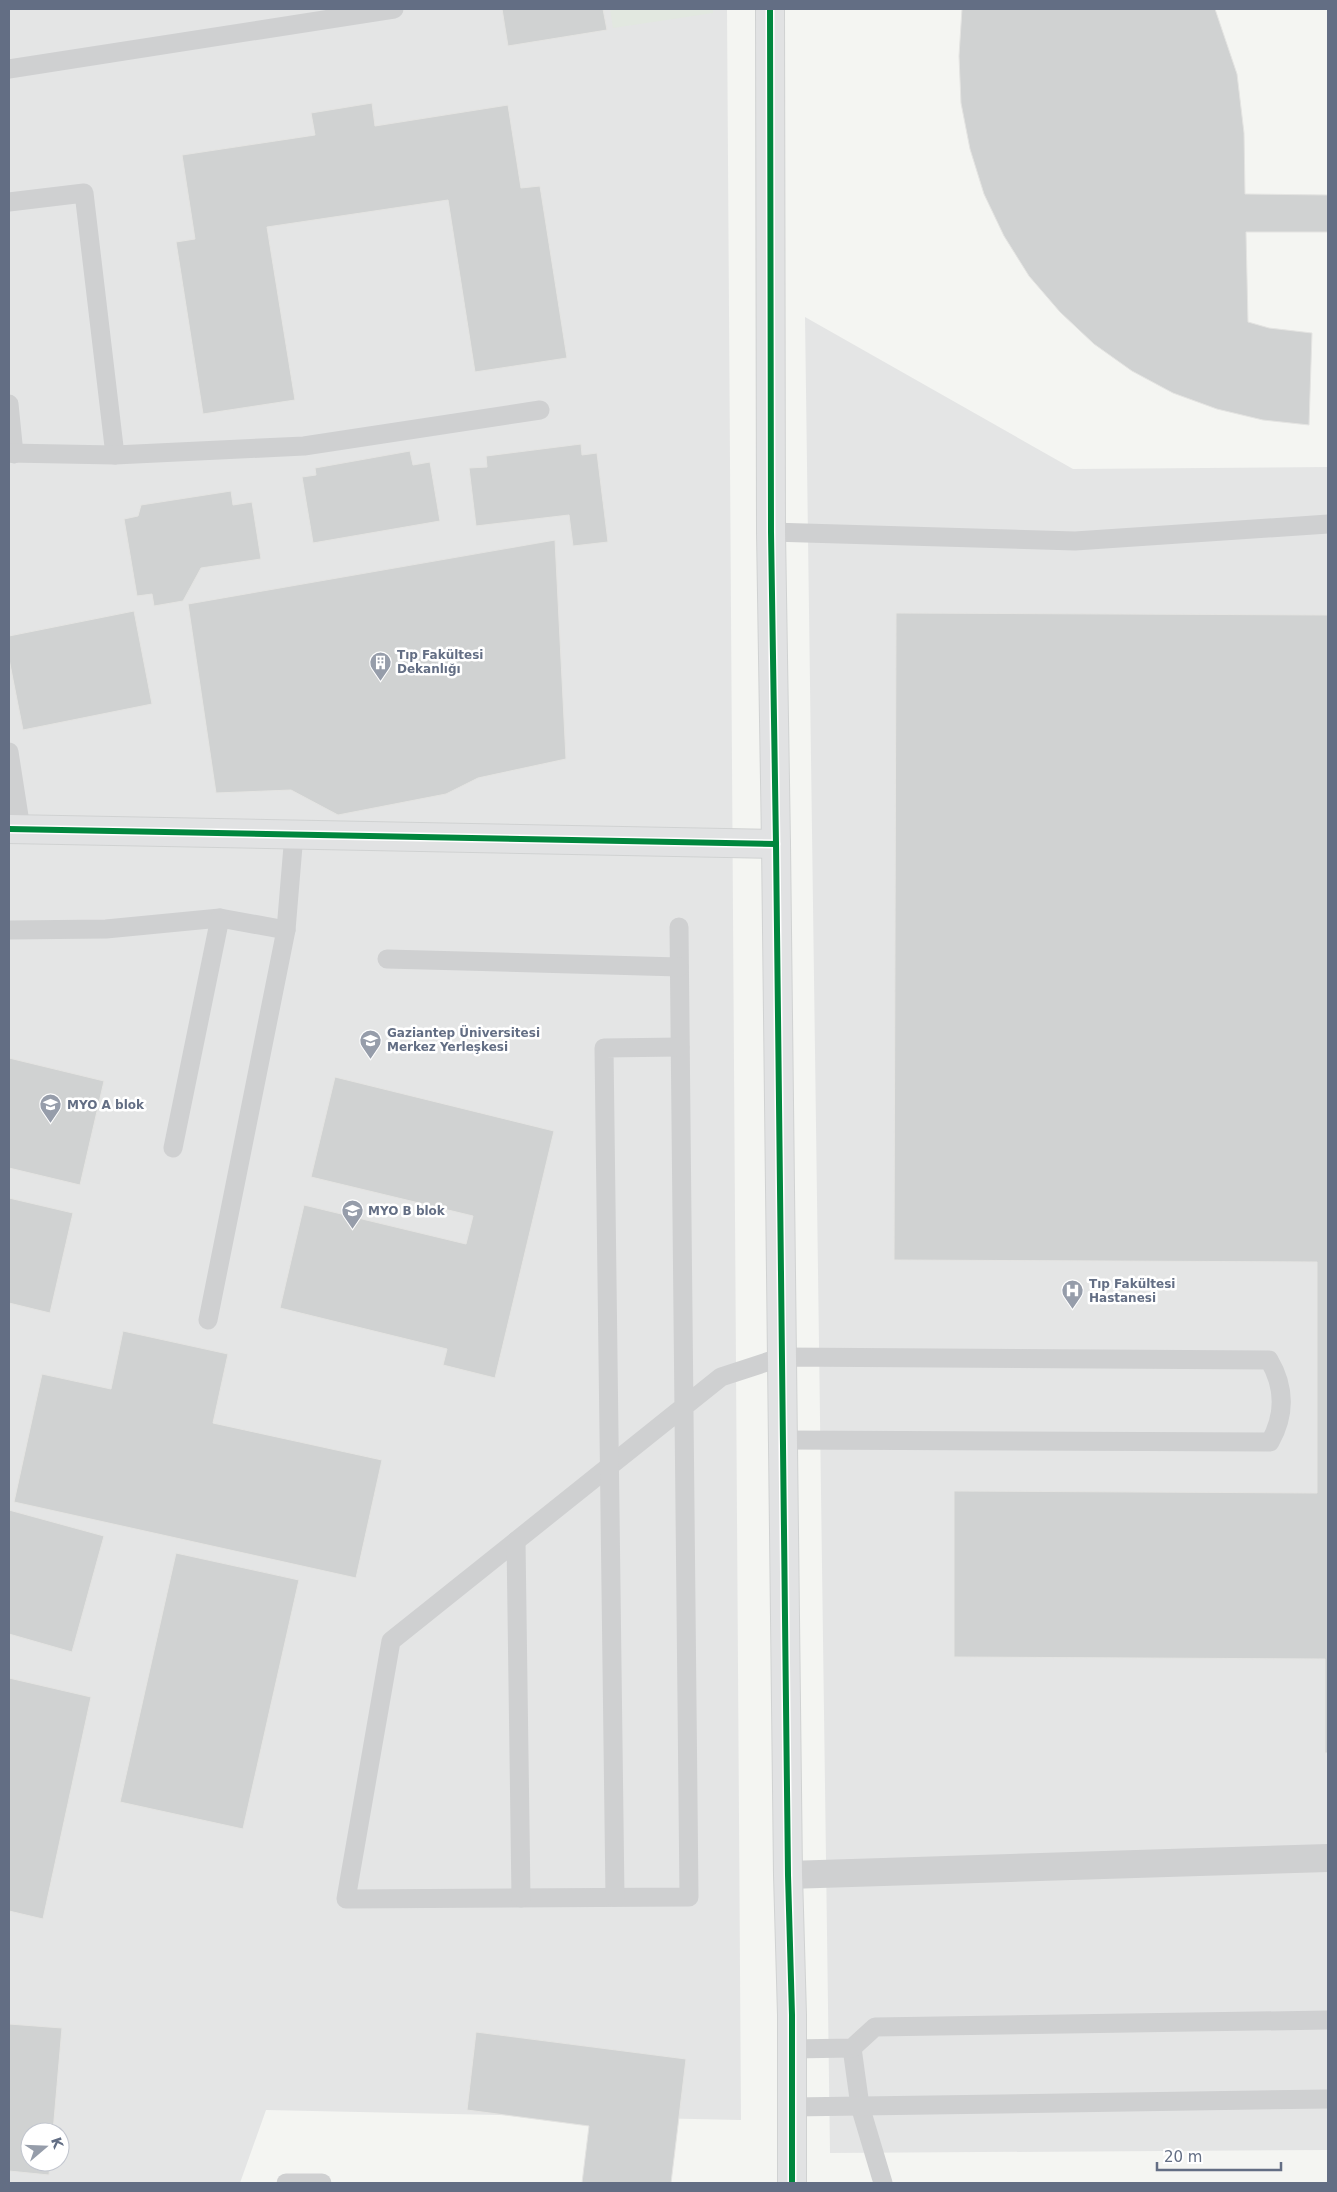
<svg xmlns="http://www.w3.org/2000/svg" width="1337" height="2192" viewBox="0 0 1337 2192" font-family="'DejaVu Sans',sans-serif">
	<rect width="100%" height="100%" fill="#f4f5f2"/>
	<g fill="#e4e5e5" fill-rule="evenodd">
		<path d="M9,9H727L741,2120L266,2110L240,2183H9ZM30,2132H60V2162H30Z"/>
		<polygon points="805,317 1073,469 1328,467 1328,2150 830,2153"/>
	</g>
	<polygon fill="#e2e8e0" points="610,9 713,9 713,13 613,28"/>
	<g fill="#d0d2d2" stroke="#e4e4e2">
		<polygon points="502,9 603,9 607,30 508,46"/>
		<polygon points="962,9 1215,9 1237,74 1244,133 1245,194 1328,195 1328,232 1246,232 1248,322 1269,328 1312,333 1309,425 1263,420 1217,409 1173,393 1132,371 1094,344 1060,312 1029,276 1004,236 984,194 970,149 961,103 959,56"/>
		<polygon points="372,103 375,126 508,105 521,188 540,186 567,358 475,372 448,200 267,227 295,400 203,414 176,242 195,239 182,155 315,135 311,113"/>
		<polygon points="581,444 582,455 597,453 608,542 573,546 569,515 476,526 469,468 487,467 486,456"/>
		<polygon points="410,451 413,465 430,462 440,521 313,543 302,477 316,475 315,468"/>
		<polygon points="231,491 233,505 252,502 261,559 201,568 183,601 154,606 152,594 137,596 124,519 138,516 141,505"/>
		<polygon points="555,540 566,759 478,778 446,794 338,815 291,790 216,793 188,604"/>
		<polygon points="134,611 152,704 23,730 9,659 9,636"/>
		<polygon points="896,613 1328,615 1328,1753 1325,1753 1325,1659 954,1657 954,1491 1317,1493 1317,1262 894,1260"/>
		<polygon points="9,1058 104,1081 80,1185 9,1168"/>
		<polygon points="335,1077 554,1131 495,1378 443,1365 447,1349 280,1308 304,1205 466,1244 473,1216 311,1177"/>
		<polygon points="9,1198 73,1213 50,1313 9,1303"/>
		<polygon points="123,1331 228,1354 213,1423 382,1460 356,1578 14,1502 42,1374 111,1389"/>
		<polygon points="9,1510 104,1536 72,1652 9,1634"/>
		<polygon points="176,1553 299,1580 243,1829 120,1802"/>
		<polygon points="9,1678 91,1697 43,1919 9,1911"/>
		<polygon points="9,2024 62,2028 53,2132 30,2132 30,2162 50,2162 49,2175 9,2171"/>
		<polygon points="476,2032 686,2059 671,2183 582,2183 589,2126 467,2110"/>
	</g>
	<g fill="none" stroke-linecap="round" stroke-linejoin="round">
		<defs>
			<g id="secondary">
				<polyline points="9,829 776,844 771,532 770,9"/>
				<polyline points="776,844 788,1875 792,2015 792,2183"/>
			</g>
		</defs>
		<use href="#secondary" stroke="#d0d2d2" stroke-width="30"/>
		<g stroke="#cfd0d1" stroke-width="19">
			<polyline points="9,69 394,9"/>
			<polyline points="9,202 84,193 115,455"/>
			<polyline points="9,404 14,454"/>
			<polyline points="9,453 115,455 304,446 540,410"/>
			<polyline points="771,532 1075,541 1328,524"/>
			<polyline points="9,752 21,829"/>
			<path d="M679,927C683,1251 686,1574 689,1897L346,1899L391,1641L721,1377L782,1357L1269,1360C1285,1387 1285,1415 1270,1442L783,1440"/>
			<polyline points="9,930 106,929 220,918 286,930"/>
			<polyline points="387,959 679,967"/>
			<polyline points="173,1148 220,918"/>
			<polyline points="208,1320 286,930 294,834"/>
			<polyline points="516,1541 521,1898"/>
			<polyline points="615,1897 604,1048 680,1047"/>
			<polyline points="852,2048 860,2106 883,2183"/>
			<polyline points="792,2049 852,2048 875,2027 1328,2020"/>
			<polyline points="792,2107 1328,2099"/>
			<polyline points="286,2183 322,2183"/>
		</g>
		<polyline stroke="#cfd0d1" stroke-width="28" points="788,1875 1328,1858"/>
		<use href="#secondary" stroke="#e1e2e3" stroke-width="28"/>
		<defs>
			<g id="cycleway">
				<polyline points="9,829 776,844 771,532 770,9"/>
				<polyline points="776,844 788,1875 792,2015 792,2183"/>
			</g>
		</defs>
		<use href="#cycleway" stroke="#fff" stroke-width="9"/>
		<use href="#cycleway" stroke="#00873e" stroke-width="6"/>
	</g>
	<defs>
		<symbol id="building-pin" viewBox="-11 -11 22 30"><path d="M0 17L-7.5 6A9.5 9.5 0 1 1 7.5 6Z" fill="#969daa" stroke="#fff"/><path d="M-4-6H4V6H1V3H-1V6H-4ZM-2.5-4.3h1.7v1.8h-1.7ZM.8-4.3h1.7v1.8H.8ZM-2.5-1h1.7V.8h-1.7ZM.8-1h1.7V.8H.8Z" fill="#fff"/></symbol>
		<symbol id="university-pin" viewBox="-11 -11 22 30"><path d="M0 17L-7.5 6A9.5 9.5 0 1 1 7.5 6Z" fill="#969daa" stroke="#fff"/><path d="M0-5L7-2L0 1L-7-2ZM-4 1L0 2.5L4 1V4Q0 6-4 4Z" fill="#fff"/></symbol>
		<symbol id="hospital-pin" viewBox="-11 -11 22 30"><path d="M0 17L-7.5 6A9.5 9.5 0 1 1 7.5 6Z" fill="#969daa" stroke="#fff"/><path d="M-5-5h3v3.5h4V-5h3V5h-3V1.5h-4V5h-3Z" fill="#fff"/></symbol>
	</defs>
	<g fill-rule="evenodd">
		<use href="#building-pin" x="368" y="650" width="25" height="34"/>
		<use href="#university-pin" x="358" y="1028" width="25" height="34"/>
		<use href="#university-pin" x="38" y="1092" width="25" height="34"/>
		<use href="#university-pin" x="340" y="1198" width="25" height="34"/>
		<use href="#hospital-pin" x="1060" y="1278" width="25" height="34"/>
	</g>
	<g text-anchor="middle" stroke-width="5" stroke-linejoin="round" paint-order="stroke">
		<g font-size="12" font-weight="bold" fill="#636e84" stroke="#fff" text-anchor="start">
			<text x="397" y="659">Tıp Fakültesi<tspan x="397" dy="14">Dekanlığı</tspan></text>
			<text x="387" y="1037">Gaziantep Üniversitesi<tspan x="387" dy="14">Merkez Yerleşkesi</tspan></text>
			<text x="67" y="1109">MYO A blok</text>
			<text x="368" y="1215">MYO B blok</text>
			<text x="1089" y="1288">Tıp Fakültesi<tspan x="1089" dy="14">Hastanesi</tspan></text>
		</g>
	</g>
	<rect width="1337" height="2192" fill="none" stroke="#636e84" stroke-width="20"/>
	<g transform="translate(45 2147) rotate(71)"><circle r="24" fill="#ffffff" stroke="#c1c5ce"/>
	<path d="M0-4L9 19L0 12L-9 19Z" fill="#969daa"/>
	<text y="-8" font-size="14" font-weight="bold" text-anchor="middle" fill="#636e84">K</text>
	</g>
	<path d="M1157 2162v8h124v-8" fill="none" stroke="#636e84" stroke-width="2.5"/>
	<text x="1164" y="2162" font-size="15" fill="#636e84" stroke="#ffffff" stroke-width="4" paint-order="stroke">20 m</text>
</svg>
